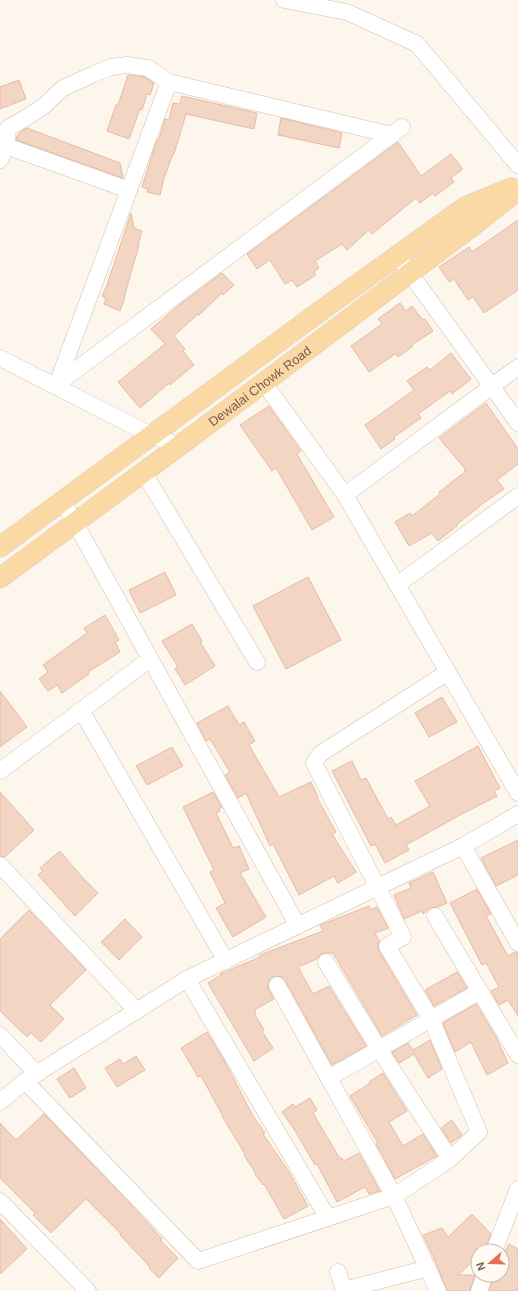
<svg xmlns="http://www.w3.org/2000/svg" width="518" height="1291" viewBox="0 0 518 1291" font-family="Helvetica,sans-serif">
	<rect width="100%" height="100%" fill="#fdf6ec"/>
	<g fill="#f3d5c3" stroke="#e6bba3">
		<polygon points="128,75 145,77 154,83 150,95 147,94 142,110 140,109 129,139 107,131 116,105 118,105"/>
		<polygon points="19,80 26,99 0,109 0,87"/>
		<polygon points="182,96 257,113 254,129 186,114 174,154 173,154 164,178 160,195 147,192 148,189 142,187 155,146 158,139 159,139 165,119 169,120 173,103 180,104"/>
		<polygon points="281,118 342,133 339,148 278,135"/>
		<polygon points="27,128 120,163 123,178 16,140 17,136 20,132"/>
		<polygon points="398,142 421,176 451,154 463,169 451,178 454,182 435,196 433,193 420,203 416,198 372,234 369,230 347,250 342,244 315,261 319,268 314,272 316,275 297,287 292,280 285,284 270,260 257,269 247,254"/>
		<polygon points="131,213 134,228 142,231 138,245 139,245 125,294 124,300 120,311 104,304 106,298 102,296 107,285"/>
		<polygon points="518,220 518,290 484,313 473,297 468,300 454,279 449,282 439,267 469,247 472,252"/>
		<polygon points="222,273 234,285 223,295 222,293 199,315 198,314 174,336 185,349 183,351 194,365 170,385 169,383 140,408 118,382 165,344 151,329 178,306"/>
		<polygon points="400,303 406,311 412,306 423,320 425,319 433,331 412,345 413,346 398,357 395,354 369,372 351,346 382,324 378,319"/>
		<polygon points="451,353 471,379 452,394 450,391 418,414 421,418 394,437 395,439 381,449 365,425 414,390 407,381 427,367 430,370"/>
		<polygon points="486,403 518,449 518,464 497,480 504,489 479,506 479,507 456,525 457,526 438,541 432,533 409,546 395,522 410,513 412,516 440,494 439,492 465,472 464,471 466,470 439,438"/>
		<polygon points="269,406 301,451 297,454 334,517 312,530 276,468 272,471 240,425"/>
		<polygon points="165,572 176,595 140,613 129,590"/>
		<polygon points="308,577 341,640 286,669 253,606"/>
		<polygon points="105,615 119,640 115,642 120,652 88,672 89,674 62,693 57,685 48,691 39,679 48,672 43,665 87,633 84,628"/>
		<polygon points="192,624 202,641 200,642 215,666 185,685 175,669 178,667 162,641"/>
		<polygon points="0,691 27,727 0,747"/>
		<polygon points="442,697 457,722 429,737 415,713"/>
		<polygon points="228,706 239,725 244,722 255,741 249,745 279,797 311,782 318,797 317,798 336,832 332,834 356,872 338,883 334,876 299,895 273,844 270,846 246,793 238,798 225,775 230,772 210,739 206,741 197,723"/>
		<polygon points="478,746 500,788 494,791 497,796 460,815 406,845 409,850 385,863 375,844 371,846 332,771 352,761 361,780 366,778 388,819 391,817 396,825 430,806 415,781"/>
		<polygon points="172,747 183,766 147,785 136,766"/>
		<polygon points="0,792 34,830 5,857 0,856"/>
		<polygon points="213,792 222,807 219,809 220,811 216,813 233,848 239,846 249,869 240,873 266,917 233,937 216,908 225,903 210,872 214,870 183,807"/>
		<polygon points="518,840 518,875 496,886 481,858"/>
		<polygon points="60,851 81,876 98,893 75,916 38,875 43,871 40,868"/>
		<polygon points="433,872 447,903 438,907 430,908 423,914 422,911 404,919 394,895 411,888 409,883"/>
		<polygon points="477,889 491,914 486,916 508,956 515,952 518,952 518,1016 508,1000 499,1005 491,991 499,987 486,963 482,965 450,903"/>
		<polygon points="369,906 371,910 377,907 388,928 375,933 379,941 378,946 379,951 417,1015 382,1036 333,953 325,953 321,954 317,959 298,967 313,994 329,986 366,1046 332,1065 285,980 282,977 277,976 272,977 269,980 268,984 269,990 274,999 254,1010 256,1012 254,1013 264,1030 262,1031 273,1048 254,1061 208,983 221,975 220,974 260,957 260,955 323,931 320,925 323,924"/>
		<polygon points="29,910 86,970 50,1005 64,1019 41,1042 31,1033 27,1037 0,1011 0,939"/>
		<polygon points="125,919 142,937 119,960 101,942"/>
		<polygon points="457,972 467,988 434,1006 425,990"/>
		<polygon points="476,1004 496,1037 508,1063 487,1075 471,1042 455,1052 443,1023"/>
		<polygon points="207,1032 225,1062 253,1116 265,1133 263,1134 289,1172 308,1206 284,1219 264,1184 263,1185 255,1174 256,1174 244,1155 245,1154 222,1116 223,1116 201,1076 198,1077 181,1048"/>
		<polygon points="430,1040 442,1069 428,1078 414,1054 399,1063 392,1052 408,1043 413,1050"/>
		<polygon points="136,1056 145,1070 117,1087 105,1068 120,1059 123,1064"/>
		<polygon points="74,1068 86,1088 70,1098 57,1079"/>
		<polygon points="383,1073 407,1111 389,1122 403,1146 423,1134 437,1156 395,1179 376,1144 378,1143 350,1096 370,1083 369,1082"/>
		<polygon points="310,1098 317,1110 313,1113 340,1159 342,1158 344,1161 359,1153 380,1191 369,1194 365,1187 337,1202 317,1164 315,1165 294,1129 282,1112 293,1104 295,1107"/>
		<polygon points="44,1114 133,1207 162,1239 161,1241 178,1258 159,1278 149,1268 150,1267 120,1235 121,1234 86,1199 51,1233 33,1215 35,1213 0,1178 0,1123 16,1140"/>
		<polygon points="452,1120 462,1135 451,1143 441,1128"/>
		<polygon points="472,1214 491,1234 485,1250 478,1251 478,1256 458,1275 475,1275 470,1291 447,1291 437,1265 423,1235 442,1228 448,1237"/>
		<polygon points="0,1219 27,1249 0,1274"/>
		<polygon points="509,1244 518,1249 518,1291 489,1291 494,1275 502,1275 502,1258"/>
	</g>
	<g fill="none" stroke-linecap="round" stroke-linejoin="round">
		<defs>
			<g id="minor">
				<polyline points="284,0 347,12 417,44 518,165"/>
				<polyline points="6,146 129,190"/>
				<polyline points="0,160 6,146 8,128 29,116 45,105 63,88 94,74 111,67 127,65 148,68 169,82 392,135"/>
				<polyline points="397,255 518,423"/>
				<polyline points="0,358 151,435 180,446"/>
				<polyline points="264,383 345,495 518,793"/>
				<polyline points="57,384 402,127"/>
				<polyline points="57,384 169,82"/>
				<polyline points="144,473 257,662"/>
				<polyline points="345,495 518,367"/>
				<polyline points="63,501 298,926"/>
				<polyline points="397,585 518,496"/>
				<polyline points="81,710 226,961"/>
				<polyline points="0,771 150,659"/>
				<polyline points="463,846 518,943"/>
				<polyline points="0,865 137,1011"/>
				<polyline points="435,916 518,1055"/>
				<polyline points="326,962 379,1049 450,1159"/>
				<polyline points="187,979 328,1218"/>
				<polyline points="277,985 394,1196 438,1291"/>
				<polyline points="0,1035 37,1074"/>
				<polyline points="329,1078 480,991"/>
				<polyline points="25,1081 198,1261 394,1196 450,1159 479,1132 431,1019 387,946 403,937 314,763 320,754 448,672"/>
				<polyline points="0,1102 25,1081 187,979 463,846 518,814"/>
				<polyline points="0,1201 88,1291"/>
				<polyline points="494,1251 518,1189"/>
				<polyline points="338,1272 344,1291"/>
				<polyline points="344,1290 428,1268"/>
				<polyline points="479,1291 485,1275"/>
			</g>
			<g id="major">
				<polyline points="0,547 330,304 465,207 511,188"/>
				<path id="s1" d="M0,578L198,432L474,225L518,190"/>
			</g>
		</defs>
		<use href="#minor" stroke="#d1beb0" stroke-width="17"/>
		<use href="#major" stroke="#dad1cd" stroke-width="21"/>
		<use href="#minor" stroke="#fff" stroke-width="16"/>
		<use href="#major" stroke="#fbd9a5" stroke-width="20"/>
	</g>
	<g text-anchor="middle" stroke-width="3" stroke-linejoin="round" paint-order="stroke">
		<g font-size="13" fill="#7a5c4d" stroke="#fffaf3">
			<text dy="5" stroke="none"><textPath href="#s1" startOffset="323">Dewalai Chowk Road</textPath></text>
		</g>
	</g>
	<g transform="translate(490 1263) rotate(250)"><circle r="19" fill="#fffaf3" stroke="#cabbb1"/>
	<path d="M0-3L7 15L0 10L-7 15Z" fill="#e76f51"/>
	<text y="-6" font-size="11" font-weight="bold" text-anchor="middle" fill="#7a5c4d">N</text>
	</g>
</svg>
